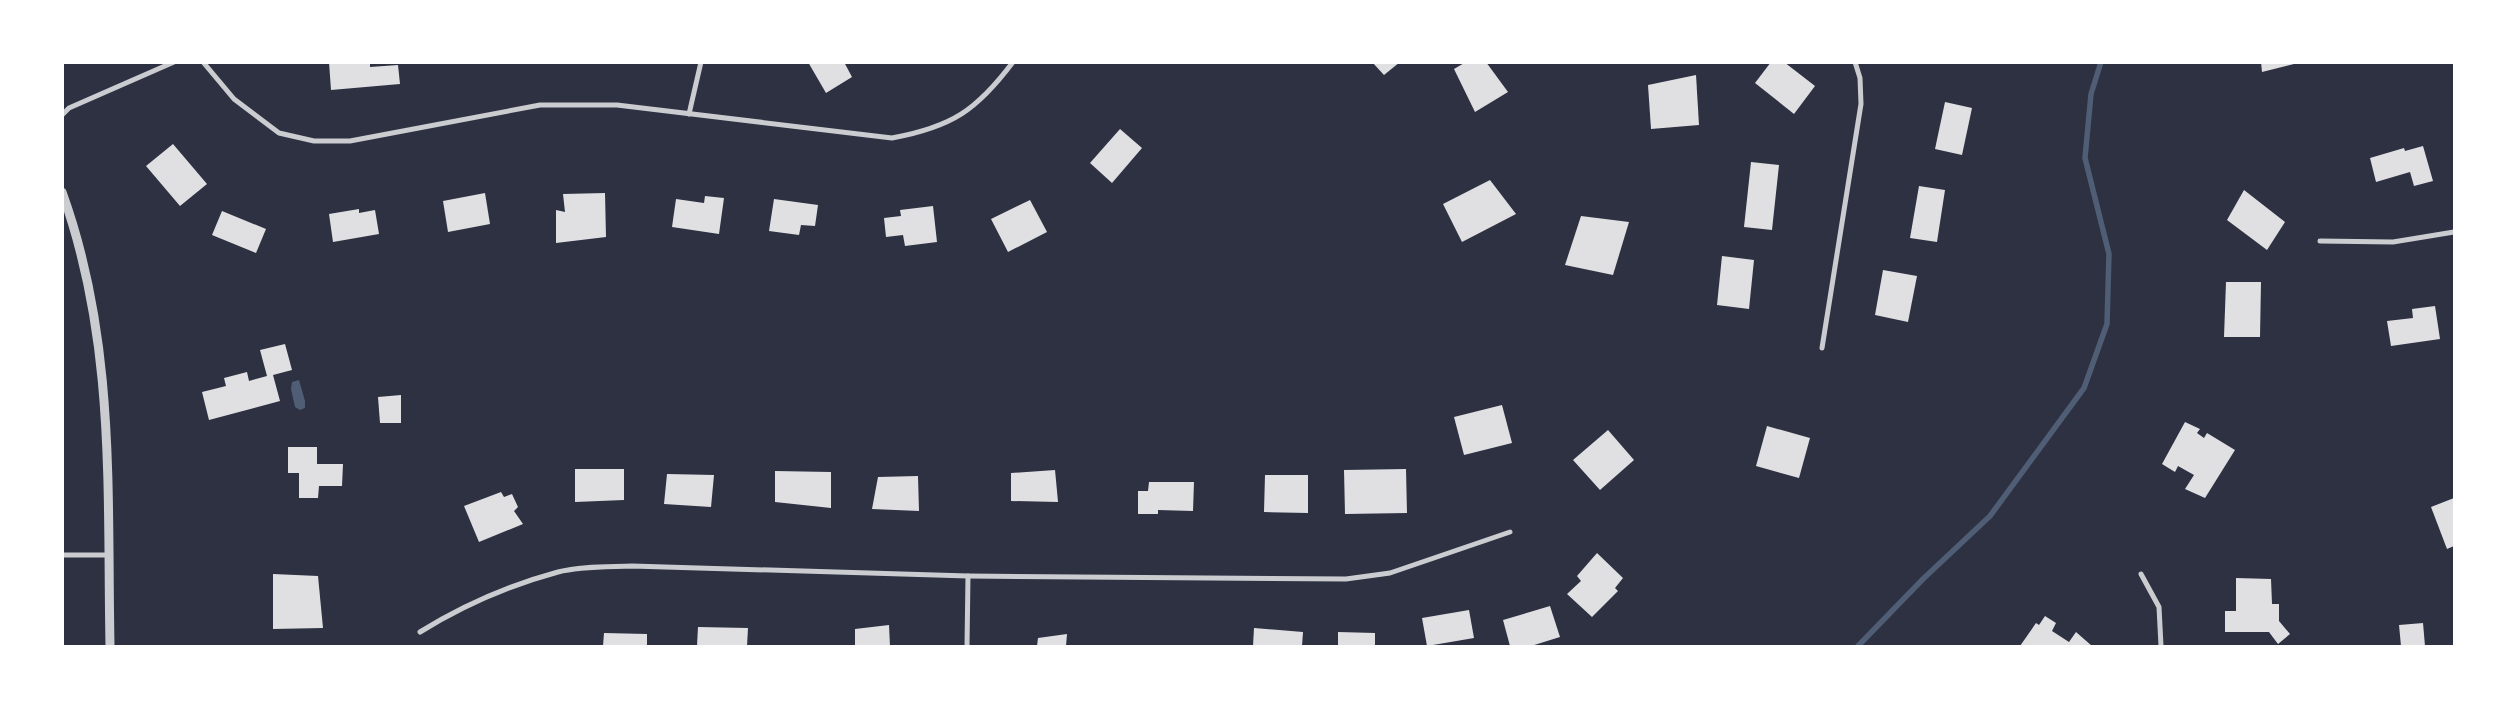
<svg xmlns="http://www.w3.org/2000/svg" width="2517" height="709" viewBox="0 0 2517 709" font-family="'Open Sans',sans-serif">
	<rect width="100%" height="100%" fill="#2d3142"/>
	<polygon fill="#4f5d75" points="299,380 305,401 305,408 300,410 295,407 291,389 292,382"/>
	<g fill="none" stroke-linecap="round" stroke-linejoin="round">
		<polyline stroke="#4f5d75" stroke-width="5.5" points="1858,646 1923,579 1990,516 2084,388 2107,324 2109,254 2085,158 2091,94 2101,62"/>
	</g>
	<g fill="#e0e0e3">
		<polygon points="329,62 370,62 370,67 398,65 400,84 331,90"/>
		<polygon points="808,62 844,62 852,77 826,93"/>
		<polygon points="1372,62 1400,62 1384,75"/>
		<polygon points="1466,62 1486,62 1508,92 1475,112 1454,69"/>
		<polygon points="1771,62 1784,62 1815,86 1794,114 1755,83"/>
		<polygon points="2261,62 2298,62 2298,63 2262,72"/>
		<polygon points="1696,75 1699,125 1651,129 1648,85"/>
		<polygon points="1945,102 1972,108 1962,155 1935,149"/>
		<polygon points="1120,129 1142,148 1112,183 1090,163"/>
		<polygon points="173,144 207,184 180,206 146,166"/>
		<polygon points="2423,146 2433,181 2414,186 2410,172 2376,182 2370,158 2404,148 2405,151"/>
		<polygon points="1751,162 1779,165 1772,230 1744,227"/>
		<polygon points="1490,180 1516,214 1462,242 1443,204"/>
		<polygon points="1919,186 1945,190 1937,242 1910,238"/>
		<polygon points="2244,190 2285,222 2267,250 2227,220"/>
		<polygon points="485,193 490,224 448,232 443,201"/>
		<polygon points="605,193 606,237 556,243 556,210 565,212 563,194"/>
		<polygon points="705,196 724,198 719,234 672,227 676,199 704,203"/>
		<polygon points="774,199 818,205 815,226 801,225 799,235 769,231"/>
		<polygon points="1030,200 1047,232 1008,252 991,219"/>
		<polygon points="933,206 937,242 905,246 903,235 886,237 884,218 901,216 900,210"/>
		<polygon points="359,209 359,213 375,210 379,234 333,242 329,214"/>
		<polygon points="222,211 266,229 256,253 212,235"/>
		<polygon points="1581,216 1629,222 1613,275 1565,265"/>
		<polygon points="1722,256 1754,260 1749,309 1717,305"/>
		<polygon points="1883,270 1917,276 1908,322 1875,315"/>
		<polygon points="2226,282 2261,282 2260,337 2224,337"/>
		<polygon points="2435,306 2440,339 2391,346 2387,321 2413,318 2412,309"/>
		<polygon points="285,344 292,370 273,375 280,401 209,420 202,392 226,386 224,378 247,372 249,381 267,376 260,350"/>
		<polygon points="401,395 401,423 380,423 378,397"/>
		<polygon points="1502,405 1512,443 1464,455 1454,417"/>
		<polygon points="2185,422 2200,429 2197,433 2204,438 2207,433 2235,450 2205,498 2185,489 2194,475 2178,466 2175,472 2162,464"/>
		<polygon points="1767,426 1810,438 1799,478 1756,466"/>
		<polygon points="1608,430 1634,460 1600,490 1573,460"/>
		<polygon points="288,447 317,447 317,464 343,464 342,486 319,486 318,498 299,498 299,473 288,473"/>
		<polygon points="575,469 624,469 624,500 575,502"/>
		<polygon points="1406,469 1407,513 1345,514 1344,470"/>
		<polygon points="1055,470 1058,502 1011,501 1011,473"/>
		<polygon points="775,471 831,472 831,508 775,502"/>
		<polygon points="667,474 714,475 711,507 664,504"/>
		<polygon points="1265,475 1308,475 1308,513 1264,512"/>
		<polygon points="918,476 919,511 872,509 878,477"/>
		<polygon points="1149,482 1194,482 1193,511 1158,510 1158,514 1138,514 1138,491 1148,491"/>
		<polygon points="501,492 504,497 512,494 518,507 514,511 523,524 479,542 464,506"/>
		<polygon points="2454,498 2454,546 2447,549 2431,507"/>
		<polygon points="1597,553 1623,578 1615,588 1618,591 1592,617 1567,594 1581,581 1577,576"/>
		<polygon points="273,574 318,576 323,628 273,629"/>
		<polygon points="2236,578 2271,579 2272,604 2279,604 2279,621 2290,634 2278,644 2269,632 2225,632 2225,611 2236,611"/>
		<polygon points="1550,606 1560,637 1531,646 1510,646 1503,620"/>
		<polygon points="1469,610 1474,638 1427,646 1422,618"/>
		<polygon points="2045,616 2056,623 2052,631 2069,642 2076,632 2092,646 2020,646 2036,623 2039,625"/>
		<polygon points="2423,623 2425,646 2401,646 2399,625"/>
		<polygon points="889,625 890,646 855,646 855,629"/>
		<polygon points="698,627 748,628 747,646 697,646"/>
		<polygon points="1254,628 1303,632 1302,646 1253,646"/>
		<polygon points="1338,632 1375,633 1375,646 1338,646"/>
		<polygon points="604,633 647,634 647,646 603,646"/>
		<polygon points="1067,634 1066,646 1037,646 1038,638"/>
	</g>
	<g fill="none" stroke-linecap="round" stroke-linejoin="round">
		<g stroke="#caccd0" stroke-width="5">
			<path d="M203,62L234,99L279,133L314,141H350L540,105H617L892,138C952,127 977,110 1013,62"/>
			<polyline points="689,114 701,62"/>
			<polyline points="62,115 69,108 174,62"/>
			<polyline points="2320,241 2393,242 2454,232"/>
			<polyline points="1822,348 1861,104 1860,78 1855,62"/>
			<polyline points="62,555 108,555"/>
			<polyline points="2141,574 2159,607 2161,646"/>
			<path d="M420,632C462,606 510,585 558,572C581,566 608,567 632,566L968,576L1346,579L1390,573L1510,532"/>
			<polyline points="967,646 968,576"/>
		</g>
		<path stroke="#caccd0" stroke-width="9" d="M62,192C116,341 107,491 110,646"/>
	</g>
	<rect width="2517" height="709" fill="none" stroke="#ffffff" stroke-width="128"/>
</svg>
